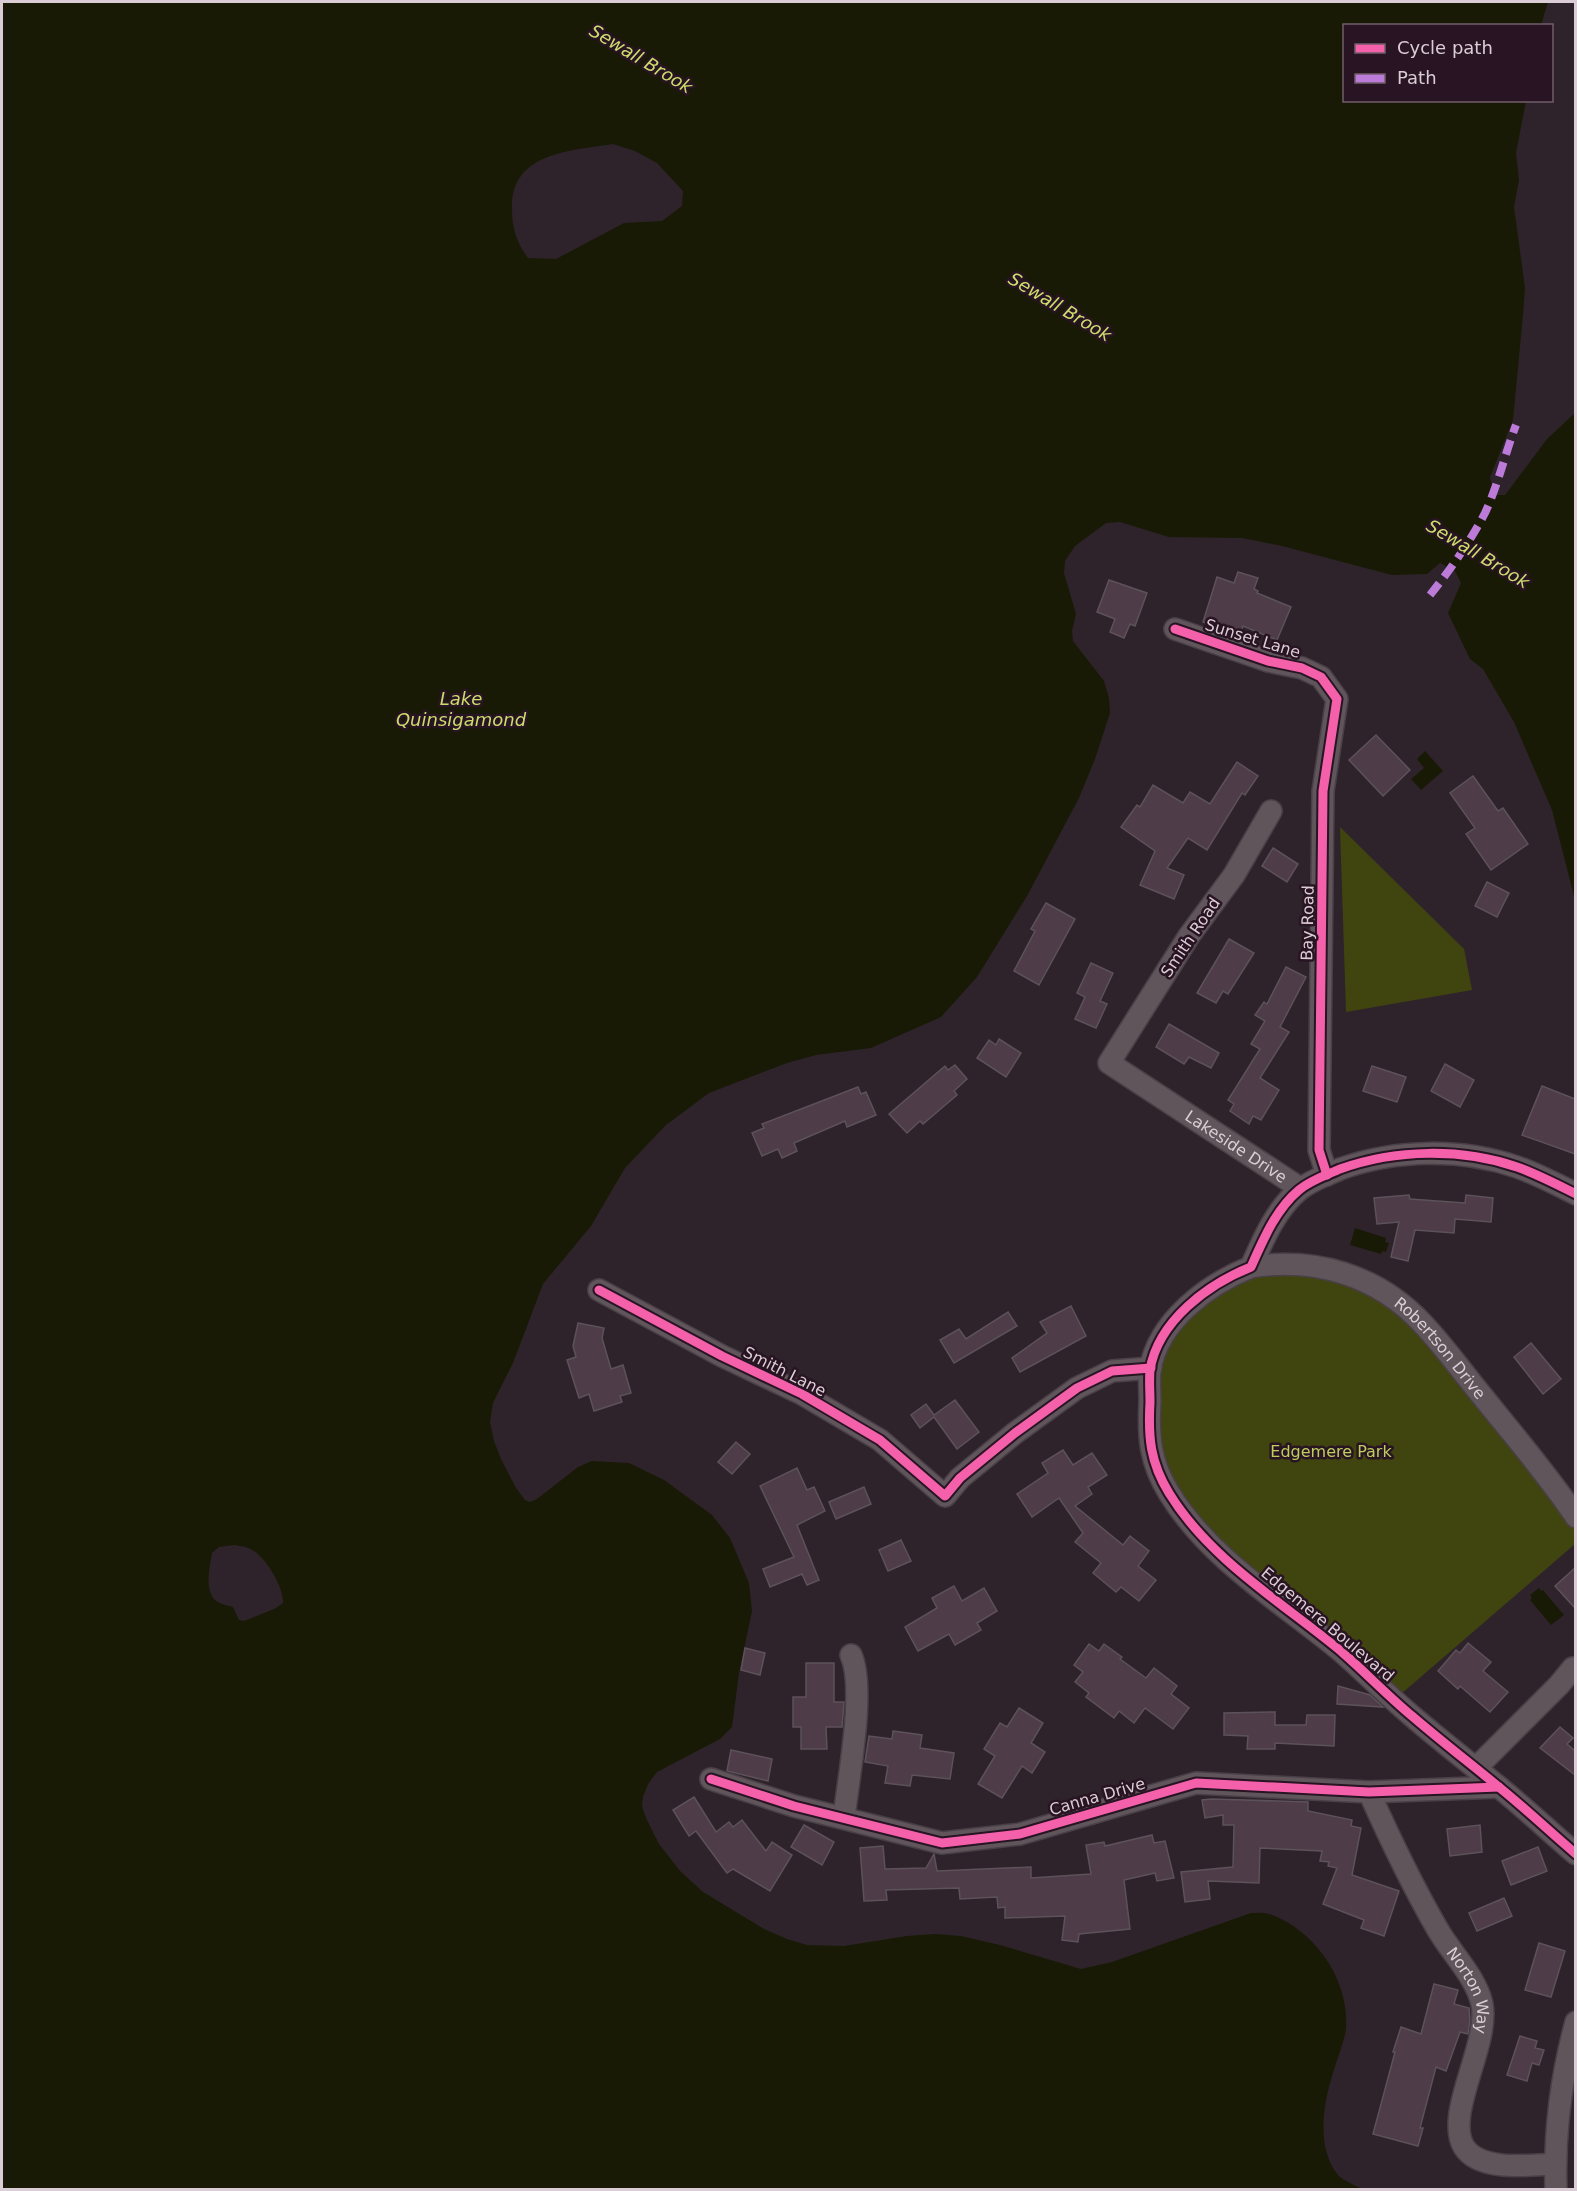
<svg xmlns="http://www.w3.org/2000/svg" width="1577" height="2191" viewBox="0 0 1577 2191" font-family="'DejaVu Sans',sans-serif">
	<rect width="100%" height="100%" fill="#2e232b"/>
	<g fill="#40450f">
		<polygon points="1340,827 1464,949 1472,990 1346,1012"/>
		<polygon points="1300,1265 1396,1300 1575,1518 1575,1544 1394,1700 1229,1561 1169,1492 1150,1387 1159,1344 1251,1267"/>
	</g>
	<g fill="#181a05" fill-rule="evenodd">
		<path d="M2,2H1548L1541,25L1344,26V100L1526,101L1516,153L1519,180L1514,207L1525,288L1523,315L1513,420L1490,477L1494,495H1505L1547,439L1575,413V900L1552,810L1514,722L1483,669L1470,659L1448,613L1461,583L1455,571L1440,563L1427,574L1392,575L1282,546L1242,538L1169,537L1120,522L1106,523L1075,546L1065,561L1064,573L1076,614L1072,631L1073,641L1104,681L1109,698L1110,713L1095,759L1079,798L1027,896L977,977L941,1017L871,1048L816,1055L787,1063L709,1093L666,1125L625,1168L591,1226L543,1284L513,1363L493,1403L490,1422L494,1441L501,1459L516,1488L525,1500L530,1502L537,1499L578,1467L592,1461L629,1463L664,1480L712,1515L730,1538L749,1583L752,1611L739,1673L732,1727L720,1739L657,1772L648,1784L643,1797L642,1806L646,1818L659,1844L680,1871L703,1892L764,1929L787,1939L807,1945L844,1946L907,1936L935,1934L961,1936L1000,1945L1081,1969L1112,1962L1251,1913C1256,1913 1263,1912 1269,1914C1314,1929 1350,1980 1346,2029C1344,2043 1337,2059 1333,2073C1323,2104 1316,2148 1338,2175C1344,2181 1355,2185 1362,2189H2ZM613,144L635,151L657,163L683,191L682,206L662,221L624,223L556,259L528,258C517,244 512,228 512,210C510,152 570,151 613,144ZM234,1545C239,1546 244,1546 248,1548C264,1553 284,1587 283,1603L274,1609L244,1621L239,1620L233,1607C227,1605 219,1604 215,1600C204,1589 210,1566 212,1553L219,1547Z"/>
		<polygon points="1425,751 1443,771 1421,790 1411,779 1424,768 1417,759"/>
		<polygon points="1355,1228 1386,1238 1385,1242 1389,1243 1386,1252 1382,1251 1381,1254 1350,1245"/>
		<polygon points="1539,1588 1541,1591 1543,1590 1564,1615 1551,1625 1530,1600 1532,1598 1530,1595"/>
	</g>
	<g fill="#4e3c49" stroke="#5d5259" stroke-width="1.5">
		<polygon points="1238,572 1258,578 1254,589 1258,591 1257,593 1291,607 1277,640 1243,626 1240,634 1203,622 1217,577 1234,583"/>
		<polygon points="1109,580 1147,593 1135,626 1130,624 1124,638 1110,632 1115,619 1097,612"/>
		<polygon points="1376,735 1410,770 1383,796 1349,760"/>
		<polygon points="1237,762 1258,776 1245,795 1242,793 1207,850 1188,838 1167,868 1184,875 1174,899 1140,885 1155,851 1121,827 1137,805 1140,807 1153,785 1183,803 1190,792 1210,804"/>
		<polygon points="1473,776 1498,811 1503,808 1528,844 1491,870 1466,834 1475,828 1450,793"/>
		<polygon points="1273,848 1298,864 1287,882 1262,866"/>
		<polygon points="1487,882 1509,893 1497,917 1475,906"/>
		<polygon points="1046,903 1075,919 1039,985 1014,971 1035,931 1031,929"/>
		<polygon points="1229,939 1254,953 1228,994 1223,991 1216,1003 1197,993"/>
		<polygon points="1091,963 1113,973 1100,1001 1107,1004 1096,1028 1075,1019 1085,997 1077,993"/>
		<polygon points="1286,967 1306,977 1280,1027 1289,1032 1260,1078 1279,1090 1261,1120 1253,1116 1249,1124 1230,1111 1234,1104 1228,1100 1260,1049 1251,1044 1265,1021 1255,1015 1264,1002 1267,1004"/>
		<polygon points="1169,1024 1219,1053 1211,1068 1189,1057 1184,1064 1156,1047"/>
		<polygon points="999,1039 1021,1053 1006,1077 977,1058 989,1040 996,1045"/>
		<polygon points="1445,1064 1474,1080 1460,1107 1431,1091"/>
		<polygon points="955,1065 967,1079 954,1091 957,1095 923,1124 920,1121 907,1133 889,1114 945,1066 948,1070"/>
		<polygon points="1372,1066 1406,1077 1397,1102 1363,1091"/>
		<polygon points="1542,1086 1575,1099 1575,1154 1522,1135"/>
		<polygon points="858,1087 861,1094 866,1092 876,1115 847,1127 845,1121 794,1143 797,1151 782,1158 778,1149 762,1156 752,1133 764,1128 762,1124"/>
		<polygon points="1409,1195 1410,1199 1465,1203 1466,1195 1493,1198 1491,1222 1455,1219 1454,1233 1415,1230 1408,1261 1391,1257 1399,1222 1377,1224 1374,1198"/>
		<polygon points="1071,1306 1086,1336 1020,1372 1012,1358 1047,1333 1040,1322"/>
		<polygon points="1008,1312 1017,1326 954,1363 940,1340 959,1329 966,1339"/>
		<polygon points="578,1323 604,1328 602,1338 611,1369 623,1365 631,1393 620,1396 622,1402 594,1411 589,1394 579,1398 567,1360 576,1357 573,1346"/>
		<polygon points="1531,1343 1561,1379 1543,1394 1514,1357"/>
		<polygon points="955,1400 979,1432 957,1449 934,1417 920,1428 911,1415 926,1404 934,1415"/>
		<polygon points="736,1442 750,1454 732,1474 718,1462"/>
		<polygon points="1063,1450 1073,1465 1092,1453 1107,1475 1088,1487 1092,1494 1075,1506 1123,1545 1130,1536 1149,1551 1138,1566 1156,1580 1139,1601 1121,1587 1116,1592 1093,1573 1101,1563 1075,1542 1083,1533 1059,1498 1032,1517 1017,1494 1048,1473 1042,1463"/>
		<polygon points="797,1468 807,1490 814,1487 825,1511 797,1525 819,1580 807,1585 802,1574 770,1587 763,1569 794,1557 760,1486"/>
		<polygon points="864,1487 871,1504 836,1519 829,1502"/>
		<polygon points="901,1540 911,1561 888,1571 879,1550"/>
		<polygon points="1575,1568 1575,1608 1555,1586"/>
		<polygon points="954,1586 962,1601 984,1588 997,1611 977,1623 981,1630 955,1645 949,1634 918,1651 905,1627 937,1608 932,1598"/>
		<polygon points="1468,1643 1491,1662 1483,1671 1508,1692 1490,1712 1460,1686 1458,1689 1438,1671 1456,1650 1460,1653"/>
		<polygon points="1089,1644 1099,1651 1104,1644 1122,1657 1120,1659 1146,1678 1154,1668 1177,1686 1171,1694 1189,1708 1173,1729 1145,1708 1134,1723 1119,1711 1114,1718 1086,1697 1089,1693 1075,1682 1083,1672 1074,1665"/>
		<polygon points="745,1648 765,1653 760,1675 741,1670"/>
		<polygon points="806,1663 834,1663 834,1702 844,1702 842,1727 826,1727 827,1749 801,1749 801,1727 793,1727 793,1697 806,1697"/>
		<polygon points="1338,1686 1370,1695 1383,1707 1337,1704"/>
		<polygon points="1019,1708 1043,1723 1031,1743 1045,1752 1032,1773 1022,1766 1002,1798 978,1784 995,1756 984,1749 1000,1723 1007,1727"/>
		<polygon points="1275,1712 1275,1725 1306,1725 1307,1715 1335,1715 1334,1746 1275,1743 1275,1749 1247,1749 1248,1736 1224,1735 1224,1713"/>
		<polygon points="1560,1727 1573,1738 1567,1744 1575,1751 1575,1775 1540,1748"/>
		<polygon points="893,1731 922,1735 920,1748 954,1753 950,1779 912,1775 910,1786 885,1783 888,1766 865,1762 869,1736 892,1739"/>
		<polygon points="731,1750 772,1759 768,1781 727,1771"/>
		<polygon points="694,1797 716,1832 729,1822 733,1827 742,1820 766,1851 772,1842 792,1855 770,1891 733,1869 727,1873 696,1831 689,1836 673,1810"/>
		<polygon points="1212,1799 1308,1802 1308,1811 1352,1820 1351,1826 1361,1828 1352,1875 1399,1891 1384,1936 1361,1928 1364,1920 1323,1904 1337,1868 1328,1866 1329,1862 1320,1861 1322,1851 1260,1848 1259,1883 1208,1881 1210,1899 1185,1902 1181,1872 1233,1867 1234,1825 1223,1825 1223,1815 1205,1818 1202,1800"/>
		<polygon points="804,1825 834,1842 822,1865 791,1847"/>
		<polygon points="1480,1825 1482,1852 1450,1856 1447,1829"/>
		<polygon points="1152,1835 1154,1843 1165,1841 1174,1878 1157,1881 1155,1873 1124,1880 1130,1929 1079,1934 1078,1942 1062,1940 1065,1916 1005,1918 1005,1907 998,1908 997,1897 960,1899 959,1888 886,1890 887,1900 864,1901 860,1848 883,1846 885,1869 926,1868 934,1854 937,1871 1031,1867 1031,1878 1091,1874 1086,1845 1104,1842 1105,1846"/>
		<polygon points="1538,1847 1547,1871 1511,1885 1502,1861"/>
		<polygon points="1504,1898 1512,1916 1477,1931 1469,1913"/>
		<polygon points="1539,1943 1565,1951 1551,1997 1525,1990"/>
		<polygon points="1434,1984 1458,1990 1454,2004 1469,2008 1470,2020 1468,2034 1460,2032 1446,2071 1436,2067 1420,2128 1423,2128 1418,2146 1373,2134 1395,2052 1393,2052 1401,2027 1421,2034"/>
		<polygon points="1520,2036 1537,2041 1535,2048 1544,2050 1539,2065 1532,2063 1527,2081 1507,2075"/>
	</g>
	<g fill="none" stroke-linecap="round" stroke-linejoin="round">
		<defs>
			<g id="minor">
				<polyline points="1175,629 1268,661 1302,668 1321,677 1337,699 1323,791 1319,1150 1327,1175"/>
				<path id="s1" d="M1271,811L1234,875L1189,936L1109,1063L1300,1188"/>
				<path d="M1576,1194C1556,1184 1537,1174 1517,1167C1461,1148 1396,1149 1340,1169C1327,1175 1311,1180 1299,1190C1276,1209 1263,1240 1251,1267C1208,1284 1158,1321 1150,1370C1149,1381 1150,1391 1150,1402C1148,1437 1150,1462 1169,1493C1210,1560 1283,1603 1342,1652C1366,1673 1388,1696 1412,1716C1441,1741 1471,1764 1500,1788C1526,1809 1550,1832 1576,1854"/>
				<path id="s2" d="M1251,1267C1315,1257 1377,1275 1422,1323C1444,1346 1463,1373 1483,1397C1515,1437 1548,1475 1576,1517"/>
				<polyline points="599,1290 722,1356 802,1394 880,1440 945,1496 960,1478 1015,1433 1077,1388 1112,1371 1151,1368"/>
				<polyline points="1476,1768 1559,1685 1573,1668"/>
				<polyline points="711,1779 794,1806 942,1843 1020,1834 1196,1783 1369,1792 1499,1787"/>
				<path id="s3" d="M1369,1792C1390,1839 1412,1885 1438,1930C1452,1954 1476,1977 1482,2004C1490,2044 1444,2114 1464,2147C1480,2172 1530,2165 1555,2164"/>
				<path d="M844,1818C848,1779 866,1689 851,1655"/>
				<path d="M1556,2190C1554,2133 1561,2077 1576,2022"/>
			</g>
		</defs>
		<use href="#minor" stroke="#493f46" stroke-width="24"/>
		<use href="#minor" stroke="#5f555b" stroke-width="21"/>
		<path stroke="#bd7bd9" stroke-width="8" stroke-dasharray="15 8" stroke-linecap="butt" d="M1430,595C1450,570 1470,542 1485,513C1498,485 1505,454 1516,425"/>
		<defs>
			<g id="cycleway">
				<polyline points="1175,629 1268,661 1302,668 1321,677 1337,699 1323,791 1319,1150 1327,1175"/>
				<path d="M1576,1194C1556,1184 1537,1174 1517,1167C1461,1148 1396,1149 1340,1169C1327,1175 1311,1180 1299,1190C1276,1209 1263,1240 1251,1267C1208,1284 1158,1321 1150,1370C1149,1381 1150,1391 1150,1402C1148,1437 1150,1462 1169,1493C1210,1560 1283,1603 1342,1652C1366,1673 1388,1696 1412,1716C1441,1741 1471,1764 1500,1788C1526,1809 1550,1832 1576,1854"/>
				<polyline points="599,1290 722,1356 802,1394 880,1440 945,1496 960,1478 1015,1433 1077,1388 1112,1371 1151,1368"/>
				<polyline points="711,1779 794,1806 942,1843 1020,1834 1196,1783 1369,1792 1499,1787"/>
			</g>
		</defs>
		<use href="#cycleway" stroke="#281422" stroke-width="13"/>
		<use href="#cycleway" stroke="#f560ab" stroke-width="9"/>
	</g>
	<g text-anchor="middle" stroke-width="5" stroke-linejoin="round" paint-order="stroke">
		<g font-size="16" fill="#dbcdd6" stroke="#281422">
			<text transform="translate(1253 638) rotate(17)" y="6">Sunset Lane</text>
			<text transform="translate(1307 923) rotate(-89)" y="6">Bay Road</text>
			<text transform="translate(1190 937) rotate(-56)" y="6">Smith Road</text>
			<text dy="6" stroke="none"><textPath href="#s1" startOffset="452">Lakeside Drive</textPath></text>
			<text dy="6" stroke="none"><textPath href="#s2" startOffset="218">Robertson Drive</textPath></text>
			<text transform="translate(785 1371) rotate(27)" y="6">Smith Lane</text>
			<text transform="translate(1328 1624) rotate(40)" y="6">Edgemere Boulevard</text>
			<text transform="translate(1097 1796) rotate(-16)" y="6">Canna Drive</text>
			<text dy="6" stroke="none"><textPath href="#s3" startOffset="224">Norton Way</textPath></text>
		</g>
		<g font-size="16" fill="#bfcd5d" stroke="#281422">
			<text x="1331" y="1457">Edgemere Park</text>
		</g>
		<g font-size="18" font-style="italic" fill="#cddd6c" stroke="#281422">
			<text transform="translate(641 59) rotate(31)" y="6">Sewall Brook</text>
			<text transform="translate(1060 307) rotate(31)" y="6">Sewall Brook</text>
			<text transform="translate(1478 554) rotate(31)" y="6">Sewall Brook</text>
			<text x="461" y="705">Lake<tspan x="461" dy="21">Quinsigamond</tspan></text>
		</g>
	</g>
	<rect width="1577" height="2191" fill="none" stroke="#dbcdd6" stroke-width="6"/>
	<rect x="1343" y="24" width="210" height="78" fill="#281422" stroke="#705e6a" stroke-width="1.5"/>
	<rect x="1355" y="44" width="30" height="9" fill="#f560ab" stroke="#705e6a" stroke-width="1.5"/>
	<text x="1397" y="54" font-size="18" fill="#dbcdd6">Cycle path</text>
	<rect x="1355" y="74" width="30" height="9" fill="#bd7bd9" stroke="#705e6a" stroke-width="1.5"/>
	<text x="1397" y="84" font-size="18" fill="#dbcdd6">Path</text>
</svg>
